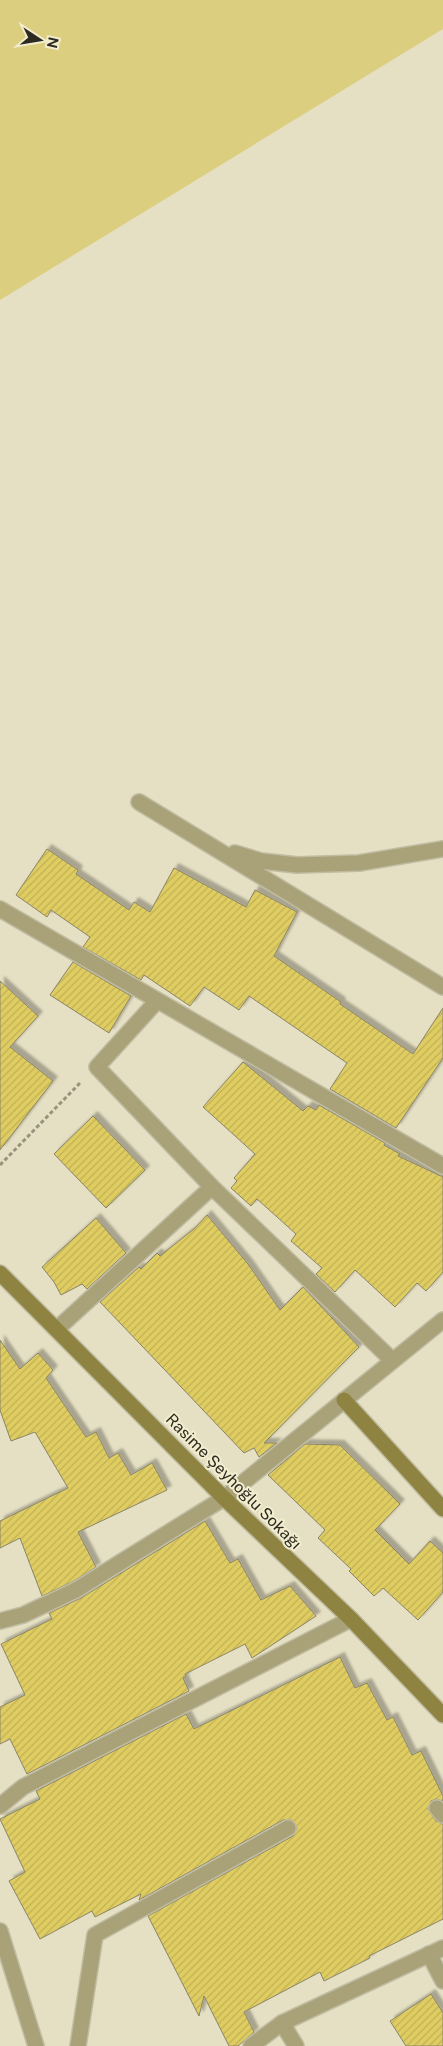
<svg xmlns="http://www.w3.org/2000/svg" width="443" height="2046" viewBox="0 0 443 2046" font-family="'Public Sans',sans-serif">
	<defs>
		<pattern id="building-hatch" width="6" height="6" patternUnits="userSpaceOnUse" patternTransform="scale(1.25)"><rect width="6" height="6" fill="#e0cd62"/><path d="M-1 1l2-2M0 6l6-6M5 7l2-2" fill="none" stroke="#c0b055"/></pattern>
		<filter id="shadow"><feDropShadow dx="4.5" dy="-4.5" stdDeviation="1" flood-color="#0004"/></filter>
	</defs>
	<rect width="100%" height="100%" fill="#e5e0c3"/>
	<polygon fill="#dcce7f" points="0,0 443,0 443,29 0,300"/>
	<g fill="url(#building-hatch)" stroke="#898469" filter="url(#shadow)">
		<polygon points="47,849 78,870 76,874 129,910 134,902 150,912 174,868 246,907 255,890 297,912 274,956 341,1002 340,1004 413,1054 443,1008 443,1058 396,1128 330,1089 347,1063 249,996 239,1010 204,987 190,1006 144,975 141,980 83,947 90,937 51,910 47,917 16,895"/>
		<polygon points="73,962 131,996 109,1033 50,995"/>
		<polygon points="0,981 38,1016 10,1047 53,1081 0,1150"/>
		<polygon points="243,1062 303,1111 308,1106 316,1110 319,1105 385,1143 384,1145 400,1154 398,1156 443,1177 443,1272 426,1291 417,1283 395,1307 355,1270 335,1292 316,1274 322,1268 291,1241 296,1234 257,1199 251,1206 231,1188 237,1181 234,1178 255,1154 203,1107"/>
		<polygon points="93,1116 145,1170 106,1208 54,1154"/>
		<polygon points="207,1215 248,1264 280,1310 303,1287 359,1347 264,1443 277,1443 259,1457 254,1448 244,1453 100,1302 139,1267 141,1269 157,1253 160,1256 195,1228"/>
		<polygon points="96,1218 126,1253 87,1289 82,1284 61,1295 54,1282 42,1267"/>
		<polygon points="0,1340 20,1369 38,1353 53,1370 46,1378 86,1437 96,1432 109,1458 118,1453 131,1475 152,1463 167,1490 78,1532 96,1567 72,1582 42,1596 20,1538 0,1548 0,1521 68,1488 35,1432 11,1441 0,1410"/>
		<polygon points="305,1444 340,1445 400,1504 375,1530 409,1564 430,1541 443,1553 443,1592 418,1620 383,1588 374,1596 349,1571 351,1569 318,1538 325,1530 268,1475"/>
		<polygon points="205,1521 230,1563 238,1559 261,1600 290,1586 316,1616 252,1658 245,1644 185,1674 186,1676 183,1678 189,1691 27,1774 10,1739 0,1744 0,1707 25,1695 1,1644 52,1619 49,1613 81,1598"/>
		<polygon points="340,1657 355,1688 367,1683 387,1720 393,1717 412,1755 421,1751 443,1796 443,1801 436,1799 431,1801 428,1809 436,1821 443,1824 443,1919 369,1956 370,1958 324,1981 320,1972 244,2012 254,2032 238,2046 229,2046 204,1996 199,2016 148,1916 293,1836 297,1828 292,1820 283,1820 139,1900 141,1894 95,1917 92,1911 40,1939 9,1881 25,1872 0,1819 40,1799 36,1791 186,1714 194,1729"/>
		<polygon points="431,1994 443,2013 443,2046 406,2046 390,2021"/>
	</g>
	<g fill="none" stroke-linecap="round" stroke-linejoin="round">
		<defs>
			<g id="street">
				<polyline points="139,802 443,987"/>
				<polyline points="235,853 261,861 297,865 359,863 443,849"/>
				<polyline points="0,909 443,1166"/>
				<polyline points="157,1001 97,1067 212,1187 392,1360"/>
				<polyline points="57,1329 212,1187"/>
				<polyline points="0,1621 23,1615 76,1590 224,1498 443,1320"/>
				<polyline points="0,1806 23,1787 351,1619"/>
				<polyline points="437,1808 443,1815"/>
				<polyline points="0,1931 36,2046"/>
				<polyline points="429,1954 443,1981"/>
				<polyline points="282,2023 296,2046"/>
				<polyline points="78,2046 95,1935 288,1828"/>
				<polyline points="251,2046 282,2023 443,1948"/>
			</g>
			<g id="secondary">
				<polyline points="0,1273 224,1498 351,1619 443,1715"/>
				<polyline points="344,1400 443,1509"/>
			</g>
		</defs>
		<use href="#street" stroke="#c0bca2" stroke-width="18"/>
		<use href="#secondary" stroke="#c0bca2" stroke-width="18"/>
		<polyline stroke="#97937e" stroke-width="3" stroke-dasharray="4 2.5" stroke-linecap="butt" points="0,1165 80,1083"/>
		<use href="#street" stroke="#a9a178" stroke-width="15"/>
		<use href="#secondary" stroke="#8f8341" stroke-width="15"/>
	</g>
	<g text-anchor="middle" stroke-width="4" stroke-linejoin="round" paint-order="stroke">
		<g font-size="16" fill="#2d2b20" stroke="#f2edcf">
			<text transform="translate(234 1481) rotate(45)" y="6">Rasime Şeyhoğlu Sokağı</text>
		</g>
	</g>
	<g transform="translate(40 40) rotate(102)" stroke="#f2edcf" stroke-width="4" paint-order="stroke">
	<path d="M0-4L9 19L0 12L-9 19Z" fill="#2d2b20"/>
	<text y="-8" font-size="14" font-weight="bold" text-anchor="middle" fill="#2d2b20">N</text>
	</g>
</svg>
